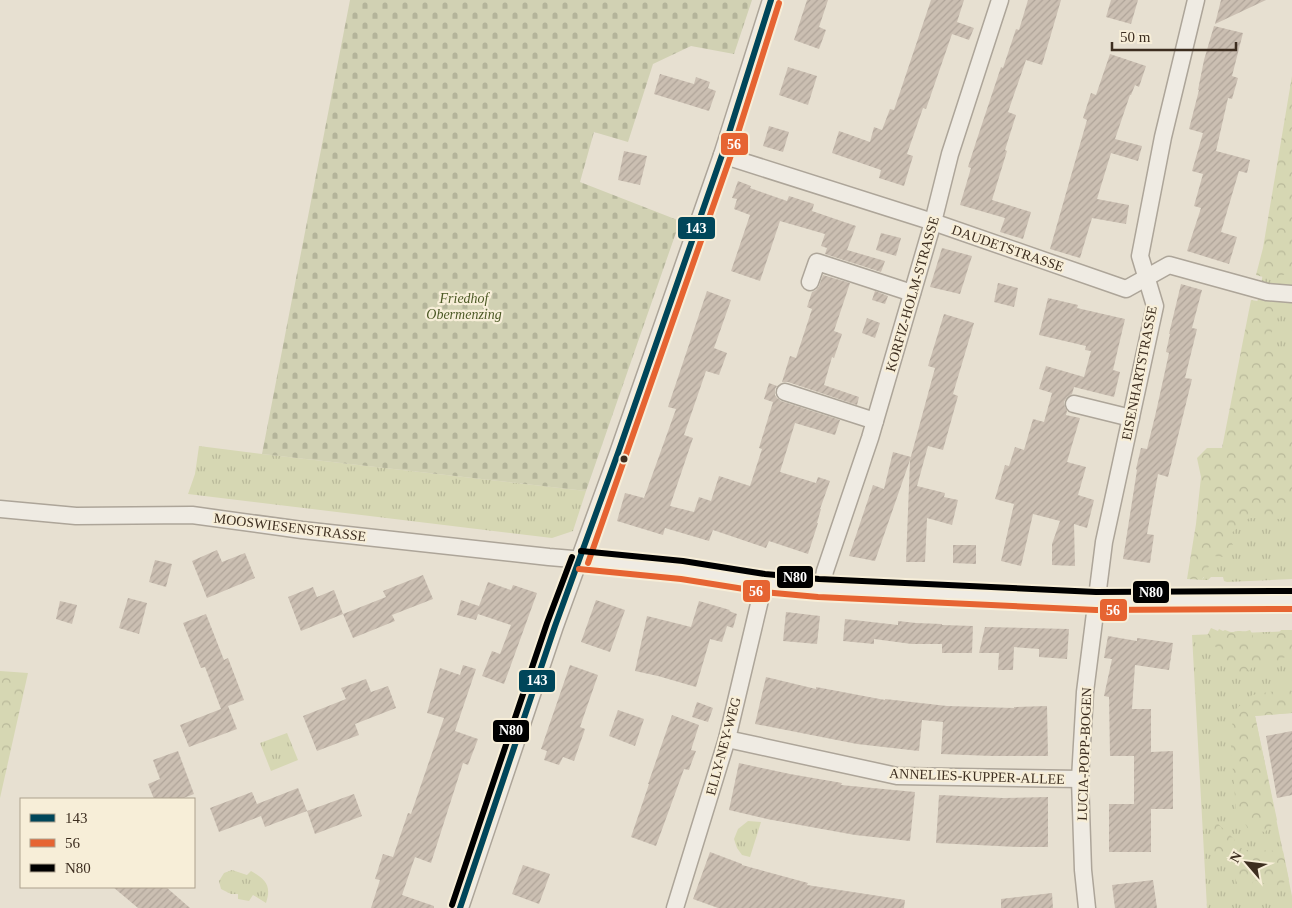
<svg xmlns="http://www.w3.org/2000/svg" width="1292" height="908" viewBox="0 0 1292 908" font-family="'Times New Roman',serif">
	<defs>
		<pattern id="grass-tufts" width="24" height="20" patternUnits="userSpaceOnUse" patternTransform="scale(1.25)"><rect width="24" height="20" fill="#d6d7b3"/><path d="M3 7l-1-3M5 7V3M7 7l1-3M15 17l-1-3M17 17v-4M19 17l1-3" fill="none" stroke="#b9b99a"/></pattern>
		<pattern id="forest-crowns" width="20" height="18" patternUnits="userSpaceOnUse" patternTransform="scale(1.25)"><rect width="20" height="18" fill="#d6d7b3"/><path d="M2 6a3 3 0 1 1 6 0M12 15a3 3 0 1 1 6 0" fill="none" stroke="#b9b99a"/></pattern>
		<pattern id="cemetery-stones" width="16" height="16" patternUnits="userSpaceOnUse" patternTransform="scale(1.25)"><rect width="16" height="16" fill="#d1d1b3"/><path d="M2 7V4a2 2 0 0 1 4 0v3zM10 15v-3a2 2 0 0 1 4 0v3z" fill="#b4b49a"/></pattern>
		<pattern id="building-hatch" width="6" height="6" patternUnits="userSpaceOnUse" patternTransform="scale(1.25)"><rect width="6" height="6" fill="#cbbfb2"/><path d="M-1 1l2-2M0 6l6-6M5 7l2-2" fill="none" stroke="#afa499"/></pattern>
	</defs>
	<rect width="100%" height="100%" fill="#e7e0d1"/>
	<g fill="url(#grass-tufts)">
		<polygon points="1292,132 1292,579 1227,582 1224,581 1223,577 1211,577 1208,580 1202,580 1204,577 1201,577"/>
		<polygon points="199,446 262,454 586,491 573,531 552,538 188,494 195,474"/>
		<polygon points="1292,631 1292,713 1255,716 1292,896 1292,908 1207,908 1192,635"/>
		<polygon points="287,733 298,760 271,771 260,743"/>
		<polygon points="748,821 761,822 750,857 742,855 737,848 734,839 738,829"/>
		<path d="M232,870L247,875L251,871C265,879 272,885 266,903L253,895L249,901L238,899V894H231L221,889L219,881L224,873Z"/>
	</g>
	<g fill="url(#forest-crowns)">
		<polygon points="1292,76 1292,270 1274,280 1256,275 1263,248"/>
		<polygon points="1251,300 1270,303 1279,310 1278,317 1271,334 1275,356 1292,366 1292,506 1281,519 1249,518 1228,536 1233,545 1224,557 1214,556 1202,580 1187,579 1196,524 1201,477 1197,458 1207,448 1222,448"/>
		<path d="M1211,628L1218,631L1219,629L1223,631L1225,630C1235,634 1232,631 1239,631C1244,631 1245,632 1250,630L1253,635L1252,639L1258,643C1267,642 1267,635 1278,634L1281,630H1292V650L1287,656L1272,664L1259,661L1247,672C1236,673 1231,674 1224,664L1226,655L1218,652C1215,642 1210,644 1207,636Z"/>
		<polygon points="0,671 28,673 0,798"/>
		<polygon points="1287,689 1292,691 1292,713 1255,716 1277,820 1265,832 1249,830 1236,810 1230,734 1236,709 1252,695"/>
		<polygon points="1215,821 1232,837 1243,850 1283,851 1289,880 1274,887 1254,880 1250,887 1240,891 1235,878 1230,856 1211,855"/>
	</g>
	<polygon fill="url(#cemetery-stones)" points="350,0 752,0 734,54 691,46 653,64 628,142 594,132 580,182 680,221 586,491 262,454"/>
	<g fill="url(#building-hatch)">
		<polygon points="807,0 828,0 819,27 826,30 819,49 794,40"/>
		<polygon points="931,0 964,0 957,22 974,28 969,40 952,34 926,109 923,108 907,154 913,156 904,186 879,178 881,170 832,153 839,131 870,142 874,127 882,130 890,109 894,110"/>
		<polygon points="1028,0 1061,0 1042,65 1026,60 1008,112 1016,115 1005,150 1007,151 992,200 1031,212 1023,239 1000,232 1005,218 960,205 971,168 968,167 976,142 1001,67 1003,68 1016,29 1019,30"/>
		<polygon points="1111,0 1138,0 1131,24 1106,17"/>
		<polygon points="1221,0 1266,0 1215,24"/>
		<polygon points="1214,26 1243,33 1232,76 1238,78 1232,99 1228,98 1216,151 1250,160 1247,173 1239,171 1221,232 1237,237 1229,264 1187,251 1201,208 1194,206 1203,174 1192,171 1203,133 1189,129 1199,90 1198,90 1204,60"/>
		<polygon points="1110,54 1146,66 1139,87 1135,85 1131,95 1130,95 1115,139 1142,146 1138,161 1111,153 1097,199 1129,205 1126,224 1092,218 1080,258 1050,249 1087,120 1083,118 1091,93 1096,95"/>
		<polygon points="788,67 817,76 808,105 779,95"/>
		<polygon points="660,74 694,84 696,77 710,82 708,88 716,91 709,111 654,94"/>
		<polygon points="769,126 789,132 783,152 763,146"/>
		<polygon points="624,151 647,156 640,185 618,180"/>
		<polygon points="738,181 751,186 750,188 787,201 789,196 814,204 812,211 856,226 847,250 885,261 881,272 825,254 827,248 821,246 825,234 780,221 760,281 731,271 750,215 734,209 737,199 732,198"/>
		<polygon points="881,233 901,238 896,256 876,250"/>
		<polygon points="942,248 972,256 960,294 930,287"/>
		<polygon points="823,275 850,283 834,331 842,334 834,358 832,357 824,385 859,397 857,405 788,382 782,382 790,356 796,358 812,309 807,307 812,292 816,290 819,286"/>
		<polygon points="998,283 1018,288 1014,307 994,302"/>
		<polygon points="1181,284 1202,290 1192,328 1197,329 1185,378 1192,379 1168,477 1158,474 1147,534 1154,535 1150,563 1123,559 1137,470 1136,469 1141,448 1147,449 1156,412 1169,353 1166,352 1170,334 1169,334"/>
		<polygon points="707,291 731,300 714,348 727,353 719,375 706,371 684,435 693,438 670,506 694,512 699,497 711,501 719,476 750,486 762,449 759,448 773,402 764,399 769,383 777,386 775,389 775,395 777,398 781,401 840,420 835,435 795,423 780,472 816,483 818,477 830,481 820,509 821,509 817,523 818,523 808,554 769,541 766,548 713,530 709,541 665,528 663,535 617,521 625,493 644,498 676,409 668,407"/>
		<polygon points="875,291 888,296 885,304 872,300"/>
		<polygon points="1048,298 1078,305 1077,308 1125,319 1113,370 1120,372 1114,397 1074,387 1072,394 1067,397 1064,402 1065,407 1067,411 1066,415 1080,418 1067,462 1086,467 1078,495 1094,500 1087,528 1074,524 1075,566 1052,565 1052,544 1060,521 1033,514 1021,566 1001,561 1014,504 995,499 1005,465 1009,466 1015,447 1024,450 1033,419 1044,422 1052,393 1039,389 1046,366 1084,377 1091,351 1085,350 1086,346 1039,335"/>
		<polygon points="944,314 974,323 953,394 958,396 943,450 928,446 917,486 945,493 944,497 958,500 952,525 927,518 925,562 906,562 910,460 935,368 928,366"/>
		<polygon points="867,318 880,323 875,338 862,333"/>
		<polygon points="893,452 911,457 875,561 849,556 873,485 884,489"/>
		<polygon points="953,545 976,545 976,564 953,563"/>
		<polygon points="217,550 222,562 245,553 255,578 207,598 192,561"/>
		<polygon points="155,560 172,564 166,587 149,582"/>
		<polygon points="423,575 433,599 392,615 395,621 353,638 343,614 386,597 383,591"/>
		<polygon points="488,582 511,590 513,585 537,593 504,684 482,676 492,651 500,654 511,625 478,614 476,620 457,615 461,600 479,606"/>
		<polygon points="313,587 317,597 334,590 343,614 301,631 288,597"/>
		<polygon points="128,598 147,603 139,634 119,628"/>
		<polygon points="596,600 625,610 610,652 581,642"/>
		<polygon points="60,601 77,605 72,624 56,619"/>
		<polygon points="699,601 730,610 729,611 737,614 733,628 727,626 722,642 710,639 696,687 658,676 635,671 647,616 691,627"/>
		<polygon points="786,612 820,616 817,644 783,641"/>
		<polygon points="206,614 224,660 228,658 244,700 228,706 237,729 189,747 180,725 221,709 205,667 201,668 183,623"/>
		<polygon points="845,619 898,625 898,621 916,623 942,624 942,625 973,626 972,653 942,653 942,644 912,644 874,639 874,644 843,641"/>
		<polygon points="985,627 1069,629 1067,659 1039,657 1039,649 1014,647 1013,670 998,670 999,653 979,653"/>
		<polygon points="1108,636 1137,641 1137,638 1173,643 1169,670 1135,665 1132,709 1151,709 1151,752 1173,751 1173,809 1151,809 1151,852 1109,852 1109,804 1134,804 1134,756 1110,756 1109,697 1104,696 1112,659 1104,658"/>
		<polygon points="463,665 476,669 455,731 478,739 468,765 463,763 431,863 415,857 402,895 434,906 434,908 371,908 380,880 375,879 383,854 393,857 408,813 411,814 444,718 427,713 440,668 460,675"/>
		<polygon points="570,665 598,675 580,727 585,729 574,761 563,757 559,765 544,760 547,751 541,749"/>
		<polygon points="766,677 816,689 816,687 885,700 885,699 947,706 1014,708 1014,707 1047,706 1048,756 992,756 941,754 943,722 922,720 919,751 857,744 755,724"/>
		<polygon points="366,679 371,692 388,686 396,708 355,724 359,735 317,751 303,716 346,699 341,688"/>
		<polygon points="697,702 713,708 708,722 692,717"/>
		<polygon points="618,710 644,719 635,746 609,736"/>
		<polygon points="672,715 699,725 691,750 696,751 691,764 689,770 684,769 656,846 631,837 649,784 648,784"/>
		<polygon points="1292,731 1292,795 1277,798 1266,736"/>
		<polygon points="178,751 194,794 181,799 154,799 148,784 160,779 153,760"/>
		<polygon points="739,763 790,774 842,783 841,785 915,792 910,841 855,835 767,819 729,810"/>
		<polygon points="298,788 307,811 265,827 261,816 219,832 210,808 252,792 257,804"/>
		<polygon points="354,794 362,816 315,834 307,811"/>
		<polygon points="939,795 1003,798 1048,797 1048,847 1018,847 936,843"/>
		<polygon points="710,852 742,864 742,865 808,883 807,885 905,900 904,908 718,908 693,899"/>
		<polygon points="523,865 550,874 539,904 512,894"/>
		<polygon points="1153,880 1157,908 1115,908 1112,885"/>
		<polygon points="113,887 166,887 190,908 138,908"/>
		<polygon points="1052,893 1053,908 1001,908 1001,899"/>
	</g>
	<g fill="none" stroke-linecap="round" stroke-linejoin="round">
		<defs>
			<g id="minor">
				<polyline points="722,155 933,222 1126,289 1169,265 1267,292 1292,294"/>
				<polyline points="810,282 817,262 912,293"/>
				<polyline points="785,392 875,421"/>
				<polyline points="1074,404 1131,418"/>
				<polyline points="0,509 76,516 192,515 302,530 549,557 620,563 682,570 764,583 818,588 1096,601 1292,600"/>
				<polyline points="822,588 825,571 870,438 933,222 950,154 1000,0"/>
				<polyline points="727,739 897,776 1080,779"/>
				<polyline points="460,908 555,626 618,453 722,155 771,0"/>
				<polyline points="675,908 727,739 764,583"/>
				<polyline points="1087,908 1083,870 1080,779 1085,692 1104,542 1155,306 1140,256 1163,137 1196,0"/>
			</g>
		</defs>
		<use href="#minor" stroke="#ada599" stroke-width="19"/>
		<use href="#minor" stroke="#efebe3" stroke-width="16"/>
		<defs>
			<polyline id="bus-1" points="460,908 555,626 618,453 722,155 771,0"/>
			<g id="bus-2">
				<polyline points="588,563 730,158 779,3"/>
				<polyline points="579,569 681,579 763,592 818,597 1096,610 1292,609"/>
			</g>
			<g id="bus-3">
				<polyline points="581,551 683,561 765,574 819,579 1096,592 1292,591"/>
				<polyline points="452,905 547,623 572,557"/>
			</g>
		</defs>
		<use href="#bus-1" stroke="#f7eed8" stroke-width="10"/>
		<use href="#bus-2" stroke="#f7eed8" stroke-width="10"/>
		<use href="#bus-3" stroke="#f7eed8" stroke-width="10"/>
		<use href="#bus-1" stroke="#00465a" stroke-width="6"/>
		<use href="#bus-2" stroke="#e66432" stroke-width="6"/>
		<use href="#bus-3" stroke="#000" stroke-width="6"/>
	</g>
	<circle fill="#3d2e20" stroke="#f7eed8" stroke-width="2" cx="624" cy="459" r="4.5"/>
	<g text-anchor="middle" stroke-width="4.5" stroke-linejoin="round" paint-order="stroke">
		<g font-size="14" fill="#3d2e20" stroke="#f7eed8">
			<text transform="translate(1008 248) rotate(19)" y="5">DAUDETSTRASSE</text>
			<text transform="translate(912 294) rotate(-74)" y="5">KORFIZ-HOLM-STRASSE</text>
			<text transform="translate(1139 373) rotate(-79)" y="5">EISENHARTSTRASSE</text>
			<text transform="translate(290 527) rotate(7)" y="5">MOOSWIESENSTRASSE</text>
			<text transform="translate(723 746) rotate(-75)" y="5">ELLY-NEY-WEG</text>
			<text transform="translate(1084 754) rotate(-88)" y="5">LUCIA-POPP-BOGEN</text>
			<text transform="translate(977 776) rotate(2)" y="5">ANNELIES-KUPPER-ALLEE</text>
		</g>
		<g font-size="14" font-style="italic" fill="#4d5a26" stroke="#f7eed8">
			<text x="464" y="303">Friedhof<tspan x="464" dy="16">Obermenzing</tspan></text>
		</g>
	</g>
	<g stroke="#f7eed8" stroke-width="2">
		<rect x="720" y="132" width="29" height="24" rx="5" fill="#e66432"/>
		<rect x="677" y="216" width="39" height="24" rx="5" fill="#00465a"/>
		<rect x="776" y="565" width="38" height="24" rx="5" fill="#000"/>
		<rect x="742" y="579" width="29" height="24" rx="5" fill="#e66432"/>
		<rect x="1132" y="580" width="38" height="24" rx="5" fill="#000"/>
		<rect x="1099" y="598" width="29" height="24" rx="5" fill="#e66432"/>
		<rect x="518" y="669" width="38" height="24" rx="5" fill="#00465a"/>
		<rect x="492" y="719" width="38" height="24" rx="5" fill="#000"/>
	</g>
	<g font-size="14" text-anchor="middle" font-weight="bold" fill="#fff">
		<text x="734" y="149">56</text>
		<text x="696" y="233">143</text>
		<text x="795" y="582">N80</text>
		<text x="756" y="596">56</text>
		<text x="1151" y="597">N80</text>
		<text x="1113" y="615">56</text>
		<text x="537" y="685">143</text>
		<text x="511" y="735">N80</text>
	</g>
	<rect x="20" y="798" width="175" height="90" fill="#f7eed8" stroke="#ada18e"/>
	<rect x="30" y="814" width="25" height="8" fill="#00465a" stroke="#ada18e"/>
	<text x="65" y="823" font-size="15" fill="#3d2e20">143</text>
	<rect x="30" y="839" width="25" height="8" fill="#e66432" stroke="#ada18e"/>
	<text x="65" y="848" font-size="15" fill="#3d2e20">56</text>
	<rect x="30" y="864" width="25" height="8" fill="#000000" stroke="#ada18e"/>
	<text x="65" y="873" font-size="15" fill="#3d2e20">N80</text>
	<g transform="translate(1247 863) rotate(298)" stroke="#f7eed8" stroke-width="4" paint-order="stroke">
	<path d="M0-4L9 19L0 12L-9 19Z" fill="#3d2e20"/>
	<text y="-8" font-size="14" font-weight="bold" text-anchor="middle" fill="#3d2e20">N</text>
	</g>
	<path d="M1112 42v8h124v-8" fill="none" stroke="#3d2e20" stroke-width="2.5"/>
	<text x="1120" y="42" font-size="15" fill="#3d2e20" stroke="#f7eed8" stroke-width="4" paint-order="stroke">50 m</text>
</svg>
